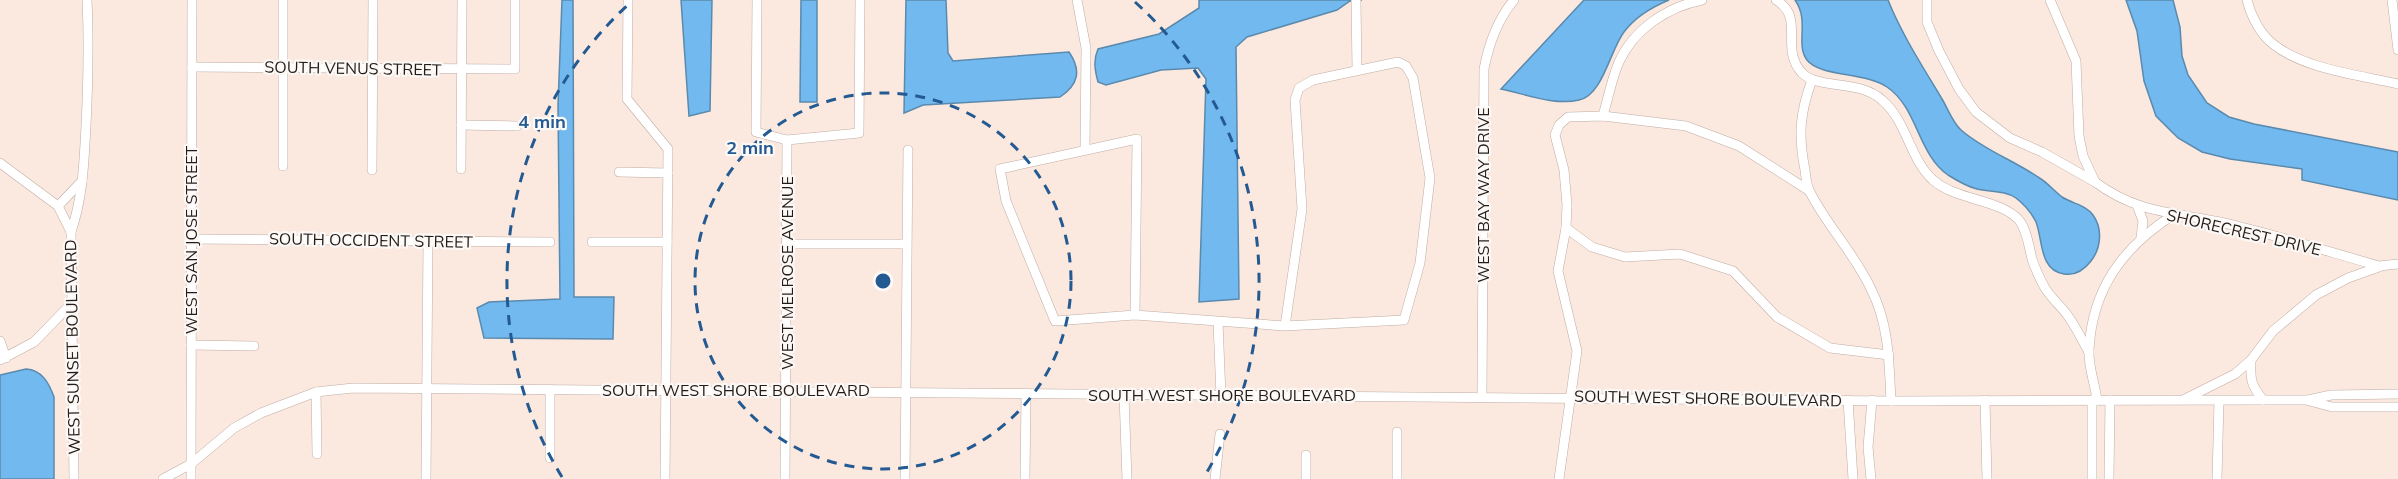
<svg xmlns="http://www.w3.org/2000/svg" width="2398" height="479" viewBox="0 0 2398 479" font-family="Mulish,sans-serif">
	<rect width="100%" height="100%" fill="#fbe8de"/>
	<g fill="#72b9ef" stroke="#5a8aae" stroke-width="1.5">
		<polygon points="562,0 573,0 574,297 614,297 613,339 484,338 477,308 489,302 560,299 558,105"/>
		<polygon points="681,0 712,0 710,111 689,116"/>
		<polygon points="801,0 817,0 817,102 800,102"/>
		<path d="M906,0H946L948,53L953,61L1069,52C1082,71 1078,85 1060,97L923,105L904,113Z"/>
		<path d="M1199,0H1362L1350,1L1337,10L1247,37L1236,47L1239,299L1199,302L1206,79L1198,68L1161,70L1106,85L1098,82C1095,71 1093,60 1098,49L1159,34L1199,8Z"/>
		<path d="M1584,0H1669C1652,7 1635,17 1624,32C1610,50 1603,95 1579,100C1555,106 1525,94 1501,89Z"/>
		<path d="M1795,0H1888C1902,35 1923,67 1942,99C1948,109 1953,123 1961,130C1984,150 2013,160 2038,177C2047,182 2054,191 2062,197C2073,204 2086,205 2093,215C2103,229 2101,248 2091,261C2084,270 2076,276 2064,274C2039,270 2043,240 2036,222C2031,212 2025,205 2016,198C2004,190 1990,192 1977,189C1968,187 1956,180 1948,175C1917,153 1918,108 1887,87C1866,72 1820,77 1807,60C1795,44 1810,21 1795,0Z"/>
		<polygon points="2126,0 2173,0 2180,27 2182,56 2188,75 2207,103 2229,117 2254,124 2398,152 2398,200 2302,180 2302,169 2230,159 2202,152 2178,138 2156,116 2144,81 2137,31"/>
		<path d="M26,369C42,370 49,383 54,397V479H0V375Z"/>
	</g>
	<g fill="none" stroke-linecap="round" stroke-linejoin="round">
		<defs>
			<g id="minor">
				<polyline points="628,0 627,99 668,149 665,479"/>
				<polyline points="757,0 756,132 787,140 859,133 860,0"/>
				<polyline points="1077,0 1086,48 1085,150"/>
				<polyline points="1356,0 1357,70"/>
				<path d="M1776,0C1806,18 1779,48 1802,73C1819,90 1859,79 1882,100C1907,121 1909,158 1933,180C1957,201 2000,199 2019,220C2027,230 2029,247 2032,259C2035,268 2040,279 2045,288C2051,298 2061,306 2068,316C2076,327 2082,340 2089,352"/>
				<polyline points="1927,0 1927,22 1939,51 1959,89 1976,112 2010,138 2042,152 2095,182 2083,156 2079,136 2076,61 2050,0"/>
				<path d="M2247,0C2251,16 2260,34 2273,44C2304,69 2359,75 2398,84"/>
				<polyline points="2392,0 2398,50"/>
				<polyline points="192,67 515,69 515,0"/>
				<path d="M1812,80C1800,112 1798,135 1805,170C1806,177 1806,185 1810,192C1827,226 1855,254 1871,289C1889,324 1889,362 1891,401"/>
				<path d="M1603,116C1608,98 1612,78 1619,62C1634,29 1667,7 1702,0"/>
				<polyline points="461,125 517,126"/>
				<polyline points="0,163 58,206 71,232"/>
				<polyline points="283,166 283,0"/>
				<polyline points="461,169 462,0"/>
				<polyline points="372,170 373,0"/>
				<polyline points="619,172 668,173"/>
				<path d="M2095,182C2137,213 2171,212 2220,222C2273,234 2326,251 2379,266L2398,264"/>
				<polyline points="2137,205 2143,221 2141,237"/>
				<polyline points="58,206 82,181"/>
				<polyline points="1566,228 1592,247 1625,257 1680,254 1733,271 1777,317 1830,348 1889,355"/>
				<polyline points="191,239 550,242"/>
				<polyline points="592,242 667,242"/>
				<polyline points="787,244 906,244"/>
				<polyline points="1135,315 1137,139 1000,169 1006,201 1055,321 1135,315 1285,326 1404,320 1420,263 1430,178 1413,78 1406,66 1398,62 1313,80 1299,88 1295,100 1302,209 1285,326"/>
				<polyline points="1218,322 1221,396"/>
				<polyline points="0,341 6,358"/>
				<polyline points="191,345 254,346"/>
				<polyline points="0,360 34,342 72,303"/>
				<path d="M2251,360C2250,379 2251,385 2263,400"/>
				<polyline points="316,392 317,454"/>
				<polyline points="1124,395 1127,479"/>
				<path d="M1482,396L1484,69C1489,43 1497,20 1514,0"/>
				<polyline points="2185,399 2235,374 2251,360 2273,331 2316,295 2348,278 2379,267"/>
				<polyline points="1848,400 1853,479"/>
				<polyline points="1985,400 1987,479"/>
				<path d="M2097,400C2095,384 2088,366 2089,350C2092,289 2123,247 2173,215"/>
				<polyline points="2308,400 2331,395 2398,394"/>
				<polyline points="1397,432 1397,479"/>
				<polyline points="1306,455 1306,479"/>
				<polyline points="550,458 550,389"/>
				<path d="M74,479L71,232C83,197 84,162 86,126C88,84 89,42 87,0"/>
				<polyline points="163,479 191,464 234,428 261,413 316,392 353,388 1891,401 2263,400 2306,400 2332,407 2398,407"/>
				<polyline points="191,479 192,0"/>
				<polyline points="426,479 428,241"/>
				<polyline points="785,479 787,140"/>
				<polyline points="905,479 908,150"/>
				<polyline points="1025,479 1026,393"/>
				<polyline points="1215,479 1220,434"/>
				<polyline points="1559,479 1577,351 1558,271 1566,228 1567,205 1564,170 1555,135 1559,125 1568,117 1603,116 1686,126 1739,146 1808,190"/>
				<polyline points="1871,479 1868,447 1872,400"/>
				<polyline points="2092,479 2092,400"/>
				<polyline points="2109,479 2110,400"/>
				<polyline points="2217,479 2219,401"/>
			</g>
		</defs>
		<use href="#minor" stroke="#bfada4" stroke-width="10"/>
		<use href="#minor" stroke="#fff" stroke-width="9"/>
	</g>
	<g fill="none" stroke="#245a92" stroke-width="3" stroke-dasharray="10 8">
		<circle cx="883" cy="281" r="188"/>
		<path d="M562 477A376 376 0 0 1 631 2M1135 2A376 376 0 0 1 1204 477"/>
	</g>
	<g text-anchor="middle" stroke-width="4.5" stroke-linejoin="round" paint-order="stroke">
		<g font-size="16" fill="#221b18" stroke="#fcf8f6">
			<text transform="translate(353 68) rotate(1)" y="6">SOUTH VENUS STREET</text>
			<text transform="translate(1483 195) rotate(-90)" y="6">WEST BAY WAY DRIVE</text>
			<text transform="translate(2244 232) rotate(13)" y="6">SHORECREST DRIVE</text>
			<text transform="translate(191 240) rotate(-90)" y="6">WEST SAN JOSE STREET</text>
			<text transform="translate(371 240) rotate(1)" y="6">SOUTH OCCIDENT STREET</text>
			<text transform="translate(787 273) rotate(-90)" y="6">WEST MELROSE AVENUE</text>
			<text transform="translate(72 347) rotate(-91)" y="6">WEST SUNSET BOULEVARD</text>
			<text x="736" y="396">SOUTH WEST SHORE BOULEVARD</text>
			<text x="1222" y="401">SOUTH WEST SHORE BOULEVARD</text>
			<text transform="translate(1708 398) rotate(1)" y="6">SOUTH WEST SHORE BOULEVARD</text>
		</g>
	</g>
	<circle cx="883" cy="281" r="9" fill="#245a92" stroke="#fcf8f6" stroke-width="3"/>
	<g font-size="18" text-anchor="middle" font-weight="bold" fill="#245a92" stroke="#fcf8f6" stroke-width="4.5" stroke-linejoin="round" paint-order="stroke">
		<text x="542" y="128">4 min</text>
		<text x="750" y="154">2 min</text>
	</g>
</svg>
